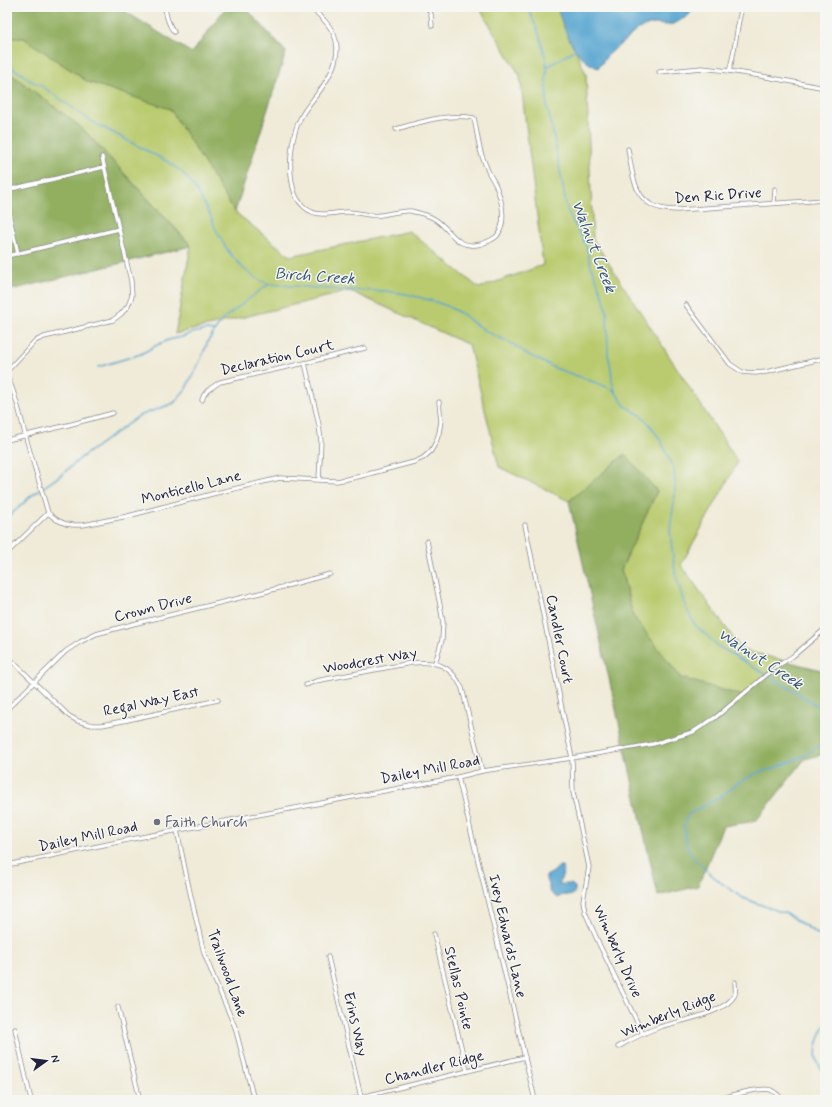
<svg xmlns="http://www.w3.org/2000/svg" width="832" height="1107" viewBox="0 0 832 1107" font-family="Mynerve,sans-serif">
	<rect width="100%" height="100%" fill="#f6f6f2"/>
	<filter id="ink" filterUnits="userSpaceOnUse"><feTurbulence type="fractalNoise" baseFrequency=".025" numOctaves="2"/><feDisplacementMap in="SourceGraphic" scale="8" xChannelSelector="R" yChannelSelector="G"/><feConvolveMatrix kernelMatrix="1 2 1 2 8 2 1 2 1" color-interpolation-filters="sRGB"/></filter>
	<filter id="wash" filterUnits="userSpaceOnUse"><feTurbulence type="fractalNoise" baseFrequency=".012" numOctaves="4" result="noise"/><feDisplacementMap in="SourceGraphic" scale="16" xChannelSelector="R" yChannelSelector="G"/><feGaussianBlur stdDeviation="0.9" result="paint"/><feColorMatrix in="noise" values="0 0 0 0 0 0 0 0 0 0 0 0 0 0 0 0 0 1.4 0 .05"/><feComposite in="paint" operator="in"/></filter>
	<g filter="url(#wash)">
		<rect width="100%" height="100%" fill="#f0ebd8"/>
		<polygon fill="#b9cb6e" stroke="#6e7654" points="479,7 560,7 565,26 586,74 593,239 738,462 681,565 742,650 782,660 743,696 681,678 633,616 621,569 657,491 625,454 569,501 499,467 469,345 350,291 175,334 191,245 81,127 7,71 7,38 24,38 88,82 170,108 235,212 290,256 409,231 479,288 543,265 520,76"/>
		<g fill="#92af61" stroke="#5a684e">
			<polygon points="7,7 118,7 192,53 226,7 245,7 286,52 235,212 170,109 88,82 24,38 7,38"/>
			<polygon points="7,71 81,127 191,246 7,291"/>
			<polygon points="625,454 657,491 621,570 633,616 681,678 743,696 782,660 825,671 825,754 805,759 756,821 723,826 698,886 658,896 569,501"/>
		</g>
		<g fill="#55a4cf" stroke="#3c6385">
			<path d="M557,7H694L689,15L683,19L673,24L665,25L654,24L643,27L637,30L607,56L598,68C574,59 564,30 557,7Z"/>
			<path d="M559,866H562C565,873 561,878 559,884H571L575,887V892C571,898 568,895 563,895L557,898L549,891V884L546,880V876L553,872Z"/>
		</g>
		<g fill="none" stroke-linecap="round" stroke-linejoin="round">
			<g stroke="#55a4cf" stroke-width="1.5">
				<polyline points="528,7 540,37 547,64 546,65 548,72 546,73 547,107 552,127 567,209 573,222 580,234 586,246 591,266 604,299 607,312 608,354 611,368 612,381 615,391 625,406 642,416 650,425 661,441 674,469 675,484 675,495 670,529 671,540 675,572 684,603 694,624 718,646 799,694 825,711"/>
				<polyline points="7,65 22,74 29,80 42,86 91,121 168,162 181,171 194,186 198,193 212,219 215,228 225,246 231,255 244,269 253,276 259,280 270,284 340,290 386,291 406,294 433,301 447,306 464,315 472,322 489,333 511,343 527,354 555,368 602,385 615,391"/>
				<polyline points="547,67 576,49"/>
				<polyline points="98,367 141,354 155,346 168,340 182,337 192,333 207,330 214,331"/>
				<polyline points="7,518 31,496 61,475 82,457 139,416 174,403 185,390 201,359 208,341 223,319 263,288 270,284"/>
				<polyline points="825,741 806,755 778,767 757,773 738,783 724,794 706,805 689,814 685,821 684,828 686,842 688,849 698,863 720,882 743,898 775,910 787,914 825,939"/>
				<path d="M825,1025C817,1041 810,1059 825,1073"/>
			</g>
		</g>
	</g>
	<g filter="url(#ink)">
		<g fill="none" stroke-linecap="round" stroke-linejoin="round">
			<defs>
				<g id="minor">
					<path d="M165,7C166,17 168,24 174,32"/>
					<path d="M309,7C344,32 344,56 321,89C314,99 305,108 300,119C291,137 288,167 293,187C296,202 308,215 324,214C332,214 340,212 348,212C359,212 370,217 381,215C388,214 405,210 411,211C418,213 425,214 431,217C451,226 454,251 481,244C487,242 493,240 497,236C507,222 502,201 496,186C494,181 490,176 488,171C486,166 484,161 482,156C478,144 477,131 474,118C448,113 421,122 396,129"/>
					<polyline points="427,7 431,14 432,26"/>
					<path d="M729,71C736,50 736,28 742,7"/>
					<polyline points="659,72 702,68 729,71 761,76 825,88"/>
					<path d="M628,149C631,164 633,190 645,200C653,208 666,210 678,210L825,200"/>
					<polyline points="7,190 104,167"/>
					<polyline points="774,203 775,189"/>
					<polyline points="7,205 18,254"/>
					<polyline points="7,256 119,229 102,157"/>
					<polyline points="686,305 730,364 742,372 755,373 766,372 825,358"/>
					<polyline points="305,363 319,425 321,441 319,479"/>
					<polyline points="7,371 35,341 44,337 61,333 113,320 121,314 128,306 132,296 131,281 119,229"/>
					<path d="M7,376C16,394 20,414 25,434C32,460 41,487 48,513L57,520L66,524L73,525H83L128,516L212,494L280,478L337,481L357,477L414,462L423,458L431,451L436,442L439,433L441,421L439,402"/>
					<polyline points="202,400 204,395 208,390 220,382 305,363 365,348"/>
					<polyline points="7,440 72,424 113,413"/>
					<polyline points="525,525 572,758 573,792 589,867 583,901 585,912 600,946 643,1034"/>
					<polyline points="427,541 440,605 443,622 442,640 435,663"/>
					<polyline points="7,553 48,513"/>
					<polyline points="7,656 69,716 78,721 92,725 102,725 123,721 218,700"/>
					<path d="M306,685L316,681L411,663C437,661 450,664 462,688L482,771"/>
					<polyline points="7,709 66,651 80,642 96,634 133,624 264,592 330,574"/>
					<polyline points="458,777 535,1100"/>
					<polyline points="177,830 189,888 204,953 214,978 235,1027 254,1100"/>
					<polyline points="7,865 142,837 458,777 482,771 572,758 653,744 693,732 716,717 776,667 793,656 825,629"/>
					<polyline points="434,934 467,1071"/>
					<polyline points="328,957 361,1097"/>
					<polyline points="118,1007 140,1100"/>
					<polyline points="15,1029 31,1100"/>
					<path d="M618,1047C630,1040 643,1033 657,1028C676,1021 727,1014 735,994C736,991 735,986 735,982"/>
					<polyline points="349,1100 525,1057"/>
					<path d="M714,1100C727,1097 760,1086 771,1090C775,1092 780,1097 784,1100"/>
				</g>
			</defs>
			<use href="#minor" stroke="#89868a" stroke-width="5"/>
			<use href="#minor" stroke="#fff" stroke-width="3.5"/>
		</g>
	</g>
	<circle fill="#6b7280" stroke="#f6f6f2" stroke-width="1.5" cx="157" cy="822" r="4"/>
	<g text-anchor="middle" stroke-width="3" stroke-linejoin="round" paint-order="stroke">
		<g font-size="15" fill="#22223b" stroke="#f6f6f2">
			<text transform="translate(718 195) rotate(-4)" y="5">Den Ric Drive</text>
			<text transform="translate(277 357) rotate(-13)" y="5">Declaration Court</text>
			<text transform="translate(191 487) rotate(-14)" y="5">Monticello Lane</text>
			<text transform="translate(153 607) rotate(-14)" y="5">Crown Drive</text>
			<text transform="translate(560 639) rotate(79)" y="5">Candler Court</text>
			<text transform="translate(370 660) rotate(-10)" y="5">Woodcrest Way</text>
			<text transform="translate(151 701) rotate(-12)" y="5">Regal Way East</text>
			<text transform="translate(430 769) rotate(-11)" y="5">Dailey Mill Road</text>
			<text transform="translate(88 836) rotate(-12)" y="5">Dailey Mill Road</text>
			<text transform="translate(508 936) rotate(77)" y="5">Ivey Edwards Lane</text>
			<text transform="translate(618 951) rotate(66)" y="5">Wimberly Drive</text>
			<text transform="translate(228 973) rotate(70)" y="5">Trailwood Lane</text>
			<text transform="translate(459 988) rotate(77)" y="5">Stellas Pointe</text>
			<text transform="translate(668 1014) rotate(-22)" y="5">Wimberly Ridge</text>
			<text transform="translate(356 1024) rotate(77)" y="5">Erins Way</text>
			<text transform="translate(434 1067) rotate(-14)" y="5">Chandler Ridge</text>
		</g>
		<g font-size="15" fill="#5b616d" stroke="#f6f6f2" text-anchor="start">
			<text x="165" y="827">Faith Church</text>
		</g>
		<g font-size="16" font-style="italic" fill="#365676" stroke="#f6f6f2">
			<text transform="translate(595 246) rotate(69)" y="6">Walnut Creek</text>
			<text transform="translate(315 275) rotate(4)" y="6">Birch Creek</text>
			<text transform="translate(761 658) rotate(33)" y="6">Walnut Creek</text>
		</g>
	</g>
	<rect width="832" height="1107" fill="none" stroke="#f6f6f2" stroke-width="24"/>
	<g transform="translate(46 1061) rotate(76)" stroke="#f6f6f2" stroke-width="3" paint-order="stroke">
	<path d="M0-3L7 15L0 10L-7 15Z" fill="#22223b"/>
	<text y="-6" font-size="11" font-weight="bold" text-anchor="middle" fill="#22223b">N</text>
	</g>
</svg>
